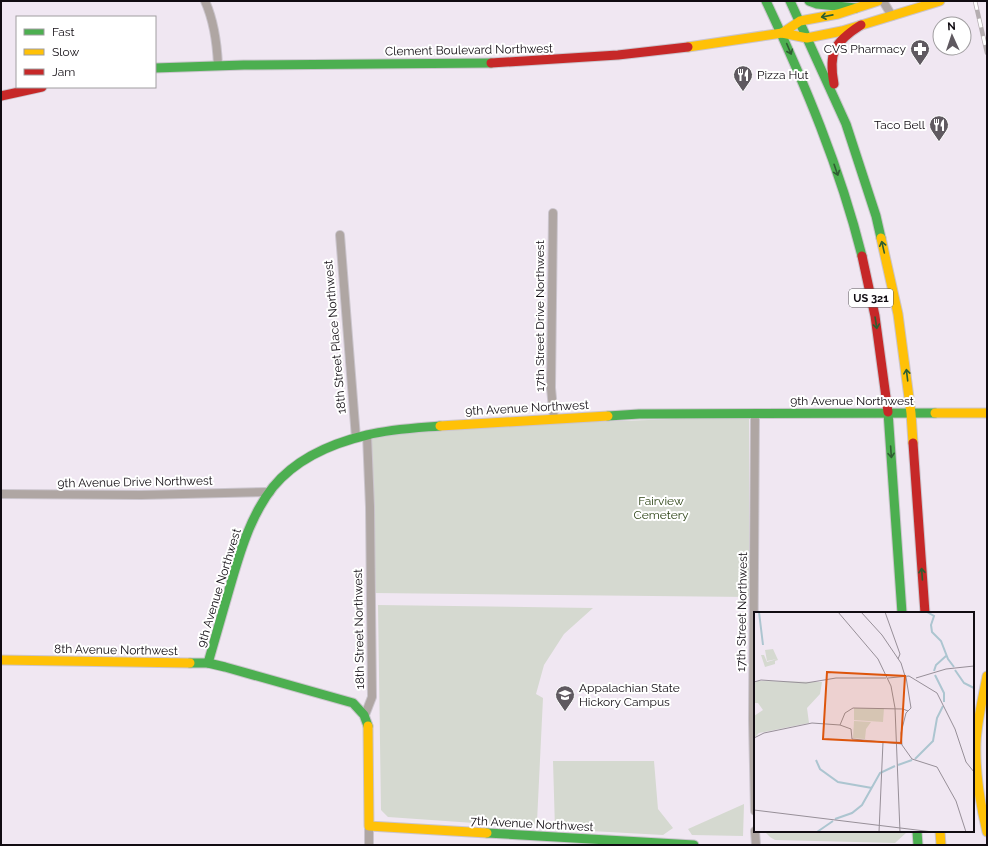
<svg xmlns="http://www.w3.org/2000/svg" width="988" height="846" viewBox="0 0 988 846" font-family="Raleway,sans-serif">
	<rect width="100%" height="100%" fill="#f0e7f2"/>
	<g fill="#d5d9d0">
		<path d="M677,419H749V597L374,593L371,438C472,423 575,423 677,419Z"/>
		<polygon points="378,605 593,608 564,634 544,665 536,694 543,698 537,822 531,827 388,817 381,810"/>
		<polygon points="553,761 654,761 658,809 673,828 663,835 555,829"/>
		<polygon points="744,804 743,836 692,835 688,829"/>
		<polygon points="764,831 907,831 907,832 895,843 775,840 770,837"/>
	</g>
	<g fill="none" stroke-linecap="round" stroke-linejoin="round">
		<defs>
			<g id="street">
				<path d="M205,1C214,21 217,43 218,65"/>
				<polyline points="883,1 892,16"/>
				<polyline points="553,213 551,388 554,419"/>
				<polyline points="340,235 356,438"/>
				<polyline points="755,413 753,720 755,811"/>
				<polyline points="1,494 141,495 270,492"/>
				<polyline points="365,715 372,697 370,507 367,435"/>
				<polyline points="369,826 369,845"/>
				<polyline points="755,831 756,845"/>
			</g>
			<g id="fast">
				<path d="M766,1C805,84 840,168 862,256"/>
				<polyline points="790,1 846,124 876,216 881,238"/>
				<polyline points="809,1 817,4 856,8"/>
				<polyline points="155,68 244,65 491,63"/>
				<polyline points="888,412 902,613"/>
				<polyline points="608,416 639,414 935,413"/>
				<polyline points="190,663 208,663 225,667 353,703 364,715 368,726"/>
				<path d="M208,663C215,639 222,614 229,590C239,555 250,516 273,487C296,459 333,443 367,435C391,429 415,428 440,426"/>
				<polyline points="917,831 918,845"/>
				<polyline points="487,833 694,845"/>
			</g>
			<g id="slow">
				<polyline points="782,33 800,21 838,14 878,1"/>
				<polyline points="688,47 782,33 807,38 842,31 940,1"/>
				<polyline points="881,238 898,314 911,413 913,443"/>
				<polyline points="935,413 987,413"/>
				<polyline points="440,426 608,416"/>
				<polyline points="1,660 190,663"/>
				<path d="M987,676C983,698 977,720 976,743C975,773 980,803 987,832"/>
				<polyline points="368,726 369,826 487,833"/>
				<polyline points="940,831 941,845"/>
			</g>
			<g id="jam">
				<polyline points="491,63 618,55 688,47"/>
				<path d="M834,84C828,53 834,42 861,25"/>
				<polyline points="1,96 42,87"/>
				<polyline points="862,256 875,316 888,412"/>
				<polyline points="913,443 925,613"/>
			</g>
		</defs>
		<use href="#street" stroke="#cbc5cd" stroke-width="10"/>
		<use href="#fast" stroke="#cbc5cd" stroke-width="11"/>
		<use href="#slow" stroke="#cbc5cd" stroke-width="11"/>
		<use href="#jam" stroke="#cbc5cd" stroke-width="11"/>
		<use href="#street" stroke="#afa6a3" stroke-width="8"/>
		<use href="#fast" stroke="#4caf50" stroke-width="9"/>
		<use href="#slow" stroke="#ffc107" stroke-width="9"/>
		<use href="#jam" stroke="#c62828" stroke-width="9"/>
		<defs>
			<polyline id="rail" points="975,1 987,53"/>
		</defs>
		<use href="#rail" stroke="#b5aeb1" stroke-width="4.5"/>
		<use href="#rail" stroke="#fff" stroke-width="3" stroke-dasharray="9" stroke-linecap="butt"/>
	</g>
	<defs><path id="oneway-shaft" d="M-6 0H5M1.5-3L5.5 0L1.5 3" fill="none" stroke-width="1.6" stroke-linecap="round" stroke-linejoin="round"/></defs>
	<g stroke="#2e5e31">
		<use href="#oneway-shaft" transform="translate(827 16) rotate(169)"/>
		<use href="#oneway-shaft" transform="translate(789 49) rotate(67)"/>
		<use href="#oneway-shaft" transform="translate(836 170) rotate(71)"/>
		<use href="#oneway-shaft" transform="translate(883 247) rotate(-103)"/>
		<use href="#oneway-shaft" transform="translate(876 323) rotate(81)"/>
		<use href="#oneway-shaft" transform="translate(907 375) rotate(-97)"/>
		<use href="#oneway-shaft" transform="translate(891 452) rotate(86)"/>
		<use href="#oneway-shaft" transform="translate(922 574) rotate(-94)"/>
	</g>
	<defs>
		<symbol id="pharmacy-pin" viewBox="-11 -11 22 30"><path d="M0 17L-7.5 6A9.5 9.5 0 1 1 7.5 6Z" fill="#5f5960" stroke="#fff"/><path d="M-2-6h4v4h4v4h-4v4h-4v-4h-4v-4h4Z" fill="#fff"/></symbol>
		<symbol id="restaurant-pin" viewBox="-11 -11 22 30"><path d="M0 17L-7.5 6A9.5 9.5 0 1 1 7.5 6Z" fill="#5f5960" stroke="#fff"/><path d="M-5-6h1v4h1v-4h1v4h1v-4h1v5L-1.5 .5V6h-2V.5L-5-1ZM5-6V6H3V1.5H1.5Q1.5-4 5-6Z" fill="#fff"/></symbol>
		<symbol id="university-pin" viewBox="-11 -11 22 30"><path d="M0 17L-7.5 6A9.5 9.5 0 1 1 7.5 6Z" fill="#5f5960" stroke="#fff"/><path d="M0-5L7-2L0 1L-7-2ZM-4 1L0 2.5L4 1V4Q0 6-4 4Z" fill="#fff"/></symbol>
	</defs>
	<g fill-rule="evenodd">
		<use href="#pharmacy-pin" x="909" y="38" width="22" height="30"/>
		<use href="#restaurant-pin" x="732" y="64" width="22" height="30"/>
		<use href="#restaurant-pin" x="928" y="114" width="22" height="30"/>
		<use href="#university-pin" x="554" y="684" width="22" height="30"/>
	</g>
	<g text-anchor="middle" stroke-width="4" stroke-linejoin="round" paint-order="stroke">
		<rect fill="#fff" stroke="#585559" stroke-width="1" x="849" y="289" width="44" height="18" rx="3"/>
		<g font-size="11" font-weight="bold" fill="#110c12">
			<text x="871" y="302">US 321</text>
		</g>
		<g font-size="12" fill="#110c12" stroke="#fff" text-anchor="end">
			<text x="906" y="53">CVS Pharmacy</text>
			<text x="757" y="79" text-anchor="start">Pizza Hut</text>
			<text x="925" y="129">Taco Bell</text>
			<text x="579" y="692" text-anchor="start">Appalachian State<tspan x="579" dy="14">Hickory Campus</tspan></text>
		</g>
		<g font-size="12" fill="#110c12" stroke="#fff">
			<text transform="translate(469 50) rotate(-1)" y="4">Clement Boulevard Northwest</text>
			<text transform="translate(540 316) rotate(-90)" y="4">17th Street Drive Northwest</text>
			<text transform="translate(335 337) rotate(-95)" y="4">18th Street Place Northwest</text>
			<text x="852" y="405">9th Avenue Northwest</text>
			<text transform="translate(527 408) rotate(-3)" y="4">9th Avenue Northwest</text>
			<text transform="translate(135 482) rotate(-1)" y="4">9th Avenue Drive Northwest</text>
			<text transform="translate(219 588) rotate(-73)" y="4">9th Avenue Northwest</text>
			<text transform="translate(742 612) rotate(-89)" y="4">17th Street Northwest</text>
			<text transform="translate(359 629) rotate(-91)" y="4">18th Street Northwest</text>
			<text transform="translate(116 650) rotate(1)" y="4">8th Avenue Northwest</text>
			<text transform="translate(532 824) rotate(3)" y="4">7th Avenue Northwest</text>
		</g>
		<g font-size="12" fill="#2c4315" stroke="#fff">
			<text x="661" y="505">Fairview<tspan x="661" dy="14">Cemetery</tspan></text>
		</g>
	</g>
	<g transform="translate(754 612)">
		<rect width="220" height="220" fill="#f0e7f2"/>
		<path d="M19,37L24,48L21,49V52L11,55L7,43H10L13,50L23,47L13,49L11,38ZM4,69L68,70L66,82L53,96L55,111L5,121L0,126V104L9,98L4,91H0V71ZM100,96H130L129,110L100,108ZM100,109L117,110L112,117L111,127L99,126Z" fill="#d5d9d0"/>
		<path fill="none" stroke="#acc5d0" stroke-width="2" d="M5,0L9,33M173,0L180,4L177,13L178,20L187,29L194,47L200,55M201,58L210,71L220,76M180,59L182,53L192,44M181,63L190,81V90M161,147L179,129L183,106L189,94M62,148L66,157L84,170L118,176M144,153L158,148M81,207L98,201L108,193L126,161L141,154M63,220L79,209"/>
		<path fill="none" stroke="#978f98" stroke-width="1" d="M84,0L124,47L137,74L141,96L146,220M107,0L128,23L147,51L151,64M131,0L146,42L144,47M152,65L157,96L152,101L147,121L148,133L158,147L183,155L202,189L212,220M134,66L155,64L183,81L201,117L212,150L220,160M162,66L192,57L220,54M0,70L7,68L52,71L82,66H132M86,113L91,101L99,96L149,97L154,99M0,126L10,121L58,111L86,113L97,117L98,127L148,132M220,164V182M0,198L179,220M125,220L129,130"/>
		<path fill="#dd550c" fill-opacity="0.15" stroke="#dd550c" stroke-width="2" d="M73,60L151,64L147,131L69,127Z"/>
		<rect width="220" height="220" fill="none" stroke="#110c12" stroke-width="2"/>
	</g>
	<rect width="988" height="846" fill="none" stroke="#110c12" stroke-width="4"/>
	<rect x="16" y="16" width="140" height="72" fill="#ffffff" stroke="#a09ea0"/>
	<rect x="24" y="29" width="20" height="6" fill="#4caf50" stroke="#a09ea0"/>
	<text x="52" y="36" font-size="12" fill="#110c12">Fast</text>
	<rect x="24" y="49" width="20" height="6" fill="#ffc107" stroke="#a09ea0"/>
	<text x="52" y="56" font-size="12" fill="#110c12">Slow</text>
	<rect x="24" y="69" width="20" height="6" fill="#c62828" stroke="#a09ea0"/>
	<text x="52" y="76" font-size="12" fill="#110c12">Jam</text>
	<g transform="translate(952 36) rotate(357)"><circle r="19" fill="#ffffff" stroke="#a09ea0"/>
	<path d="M0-3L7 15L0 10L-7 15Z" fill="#5f5960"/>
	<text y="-6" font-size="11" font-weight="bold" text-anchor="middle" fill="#110c12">N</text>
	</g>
</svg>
